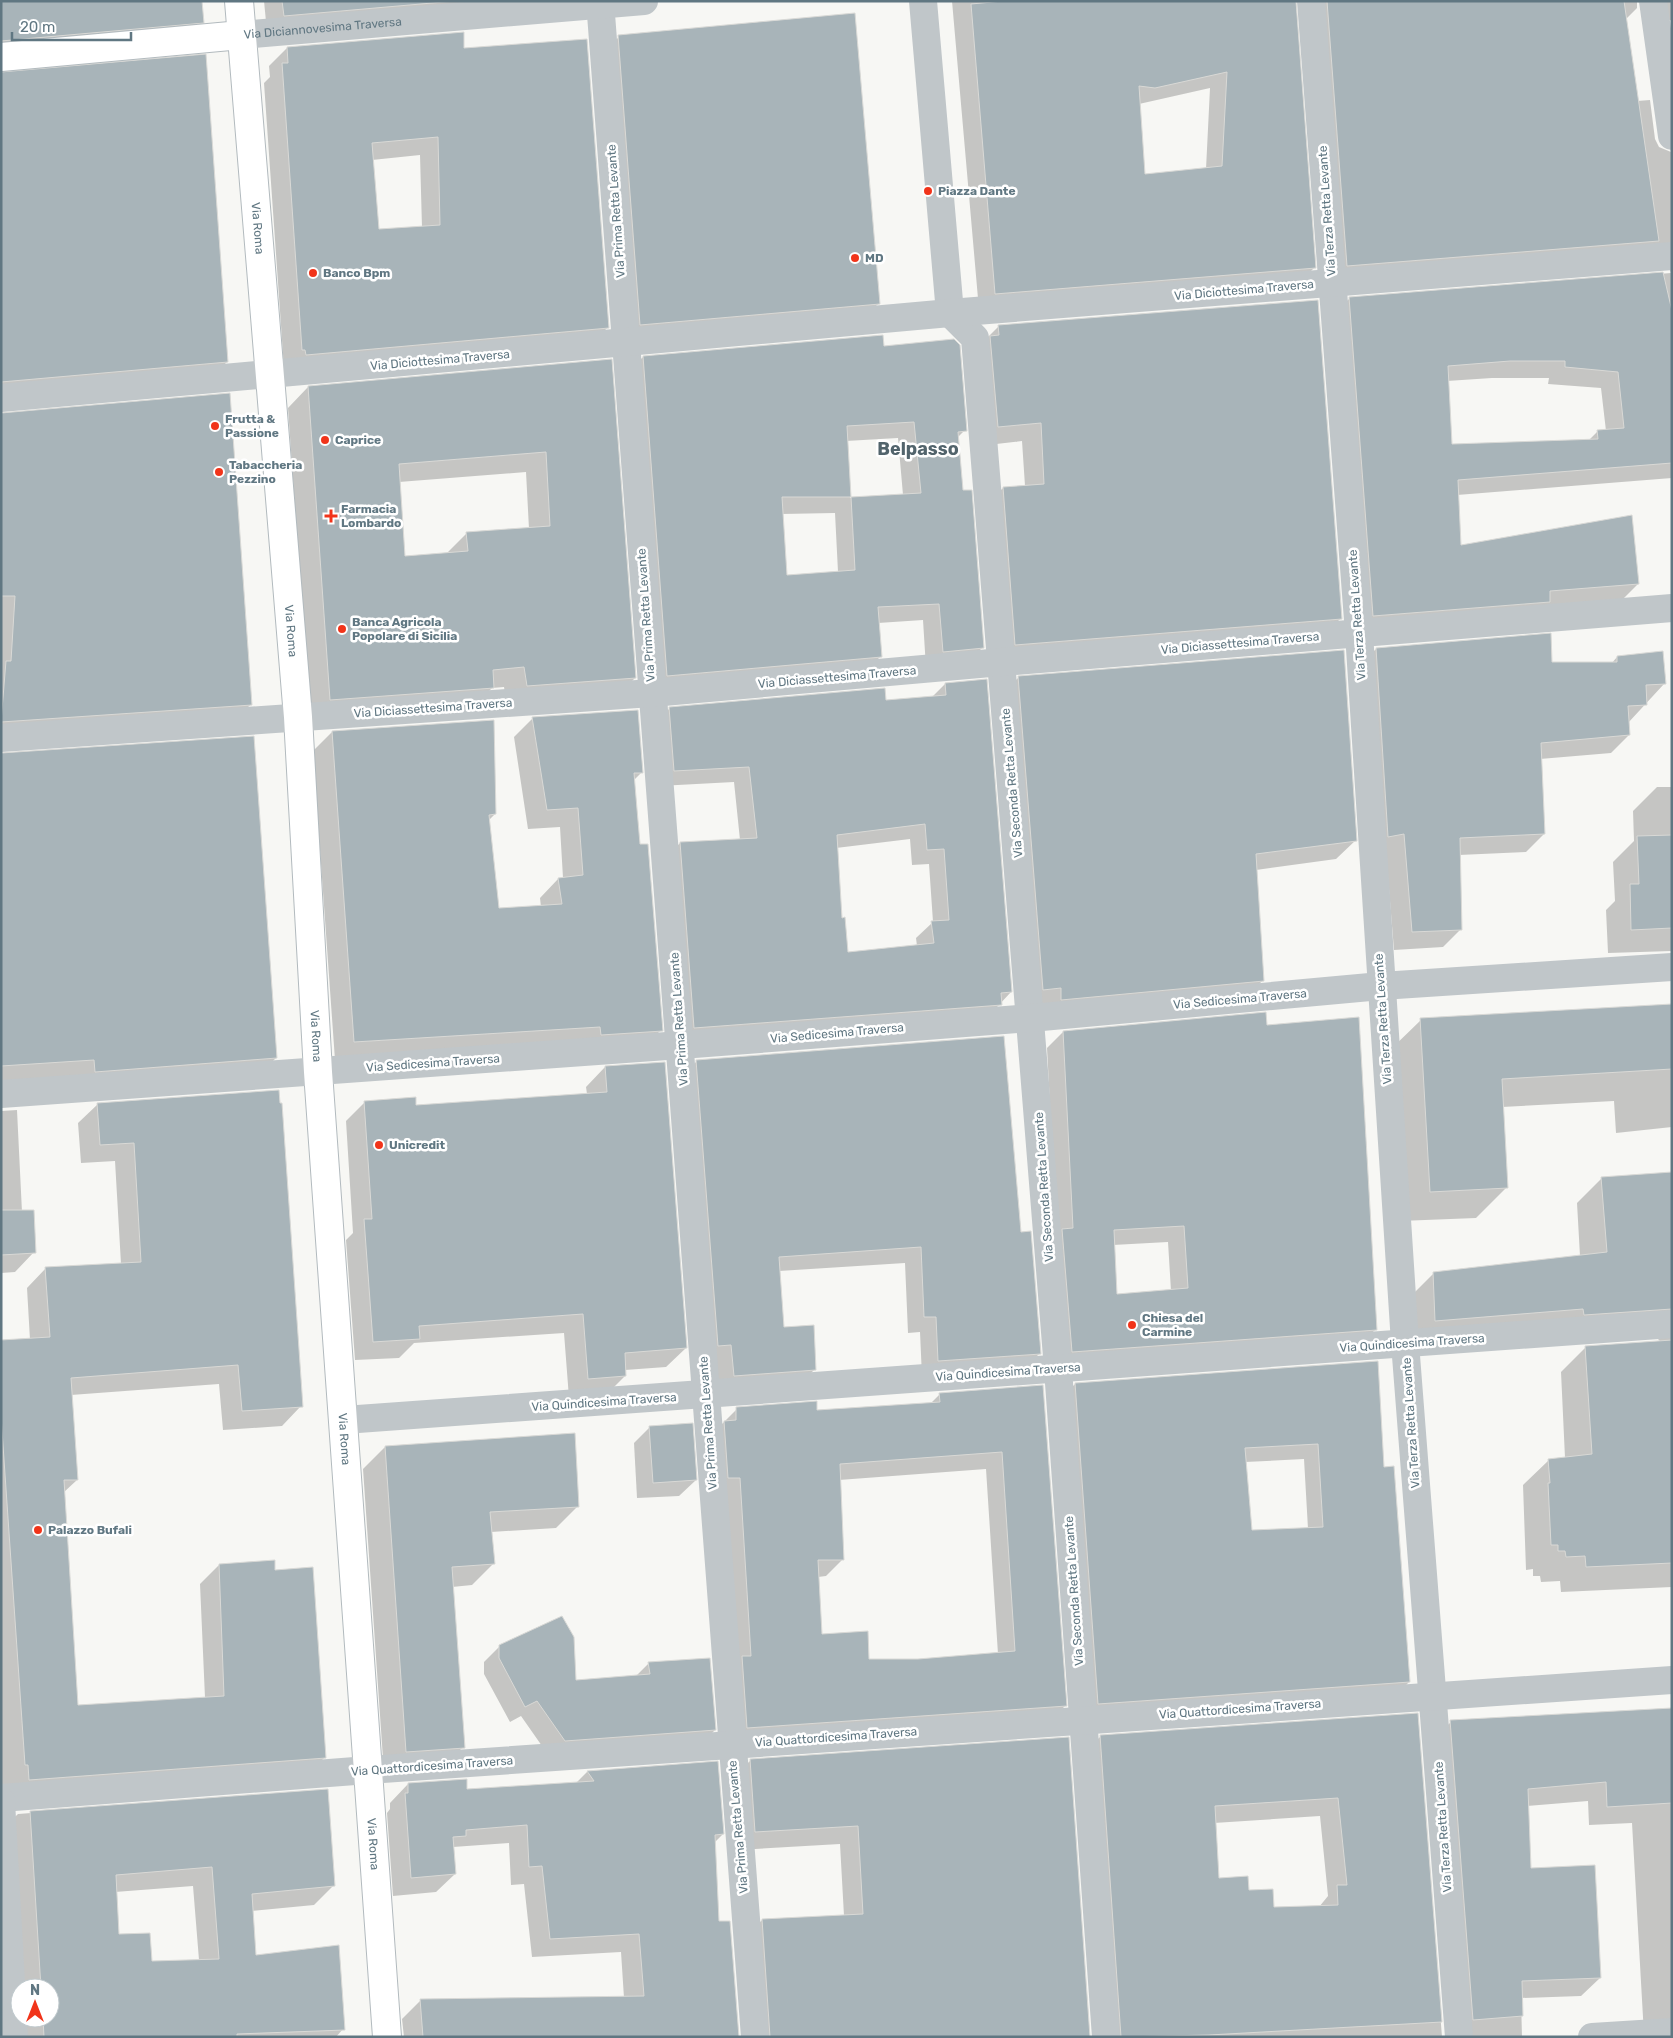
<svg xmlns="http://www.w3.org/2000/svg" width="1673" height="2038" viewBox="0 0 1673 2038" font-family="Rubik,sans-serif">
	<rect width="100%" height="100%" fill="#f7f7f4"/>
	<g fill="#0003" fill-rule="evenodd">
		<polygon points="1,1 203,22 183,42 1,58"/>
		<polygon points="264,1 506,1 267,32"/>
		<path d="M952,1H1672V20L1653,22L1642,3L1637,2V8L1626,19L1637,101L1650,100L1655,139L1659,147L1671,152L1666,116L1672,110V478L1457,495L1460,547L1638,584L1621,601L1357,633L1333,315L1350,298L1671,273L1668,265L1330,282L1301,4L1294,2L1314,268L1297,285L979,310ZM1210,88L1206,169L1143,175L1139,104ZM1492,378H1549L1548,384L1601,388L1606,431L1597,432L1588,441L1451,446L1447,381Z"/>
		<polygon points="619,37 879,303 859,323 621,344 599,56"/>
		<path d="M586,40L608,327L590,346L284,368L264,83L270,77L269,66L287,48L361,58ZM420,155L422,228L378,231L372,160Z"/>
		<polygon points="1,74 227,362 207,381 1,399"/>
		<polygon points="999,326 1341,618 1322,638 997,664 984,507 1003,488 1025,486 1022,441 979,446 980,345"/>
		<path d="M883,347L965,430L957,438L962,492L983,647L966,664L926,668L923,620L878,623L881,656L864,673L651,692L626,374L643,357ZM898,438L903,495L850,498L846,441ZM835,513L838,572L786,576L782,514Z"/>
		<path d="M610,360L635,678L614,699L507,706L504,687L492,688L472,708L310,720L288,408L308,387ZM526,472L529,529L467,533L446,554L404,557L399,482Z"/>
		<polygon points="1,415 251,704 232,724 1,740"/>
		<polygon points="1376,649 1551,664 1611,664 1617,657 1664,684 1628,723 1629,735 1611,753 1540,759 1544,834 1526,852 1459,855 1461,929 1443,947 1394,950 1386,852 1358,667"/>
		<polygon points="1018,678 1356,840 1336,859 1256,870 1263,980 1244,1000 1042,1018 999,697"/>
		<path d="M945,684L1011,992L985,1020L679,1043L665,859L680,843L740,840L734,782L659,786L654,724L670,708L885,702L931,698ZM910,839L912,865L929,864L933,922L916,938L917,946L847,953L841,919L836,848Z"/>
		<polygon points="533,718 642,772 633,781 636,809 661,1030 642,1049 335,1060 313,751 332,732 495,814 489,820 497,909 541,907 540,898 558,879 563,878 560,827 528,829 514,737"/>
		<polygon points="1,755 276,1058 256,1077 1,1091"/>
		<polygon points="1657,787 1672,787 1672,951 1608,953 1606,910 1615,901 1613,862 1634,841 1633,811"/>
		<polygon points="1672,1005 1672,1127 1616,1133 1614,1101 1502,1107 1507,1187 1476,1218 1400,1221 1390,1050 1421,1020"/>
		<path d="M1266,1027L1376,1329L1359,1345L1056,1367L1057,1237L1047,1048L1063,1032ZM1168,1242L1171,1291L1116,1295L1113,1245Z"/>
		<polygon points="697,1061 1020,1233 1040,1353 1024,1369 922,1377 920,1332 908,1333 905,1263 779,1271 783,1328 814,1370 798,1386 718,1392 681,1077"/>
		<polygon points="605,1067 686,1348 666,1367 625,1370 625,1376 606,1395 569,1398 564,1333 414,1343 399,1358 355,1360 346,1240 353,1233 346,1121 365,1102 415,1106 587,1094 586,1087"/>
		<polygon points="278,1091 301,1406 282,1426 223,1430 219,1384 71,1395 77,1480 63,1493 77,1706 205,1698 200,1584 219,1565 274,1571 325,1757 305,1777 1,1800 1,1341 30,1340 27,1288 46,1268 121,1264 115,1161 81,1163 78,1123 98,1104"/>
		<polygon points="17,1110 22,1212 34,1252 15,1272 1,1273 1,1111"/>
		<polygon points="1672,1173 1672,1587 1561,1592 1560,1581 1541,1582 1540,1576 1533,1576 1533,1569 1526,1570 1523,1485 1549,1460 1565,1458 1561,1372 1586,1347 1661,1342 1654,1335 1410,1345 1408,1299 1434,1273 1580,1256 1577,1203 1602,1178"/>
		<path d="M1377,1362L1383,1468L1409,1682L1394,1697L1083,1719L1060,1399L1075,1384ZM1304,1459L1308,1529L1251,1531L1245,1462Z"/>
		<path d="M1042,1386L1065,1706L1048,1723L730,1745L720,1426L737,1409L816,1412L930,1404L940,1394ZM986,1469L998,1654L918,1660H868L821,1635L818,1577L826,1576L843,1559L839,1480Z"/>
		<polygon points="650,1427 696,1480 679,1496 637,1498 634,1443"/>
		<polygon points="385,1447 578,1506 556,1528 491,1532 494,1563 472,1585 452,1587 463,1747 441,1769 384,1773 363,1469"/>
		<polygon points="500,1646 575,1681 636,1676 649,1663 715,1730 699,1746 549,1756 521,1716 510,1722 484,1674 484,1662"/>
		<polygon points="1672,1710 1672,2037 1644,2035 1632,1823 1589,1825 1588,1801 1527,1806 1529,1869 1600,1978 1581,1996 1521,1998 1522,2037 1455,2037 1432,1740 1451,1722"/>
		<path d="M1417,1715L1442,2037H1102L1082,1755L1101,1736ZM1320,1816L1328,1896L1319,1907L1272,1908L1247,1892L1218,1880L1214,1823Z"/>
		<polygon points="1068,1739 1089,2037 751,2037 744,1939 762,1920 844,1916 840,1844 737,1850 731,1779 750,1761"/>
		<polygon points="717,1763 723,1834 714,1843 718,1922 738,2037 404,2037 402,2019 421,2000 624,1998 621,1952 532,1957 524,1884 511,1885 509,1843 453,1847 455,1874 436,1892 393,1896 387,1813 390,1809 390,1803 408,1784 466,1790 576,1783 587,1772"/>
		<path d="M327,1790L334,1885L314,1905L252,1911L255,1956L343,2029L336,2037H10L1,1830L18,1814ZM193,1886L199,1960L151,1962L117,1936L115,1892ZM20,1988H50V2018H20Z"/>
	</g>
	<g fill="#a8b4b9" stroke="#d9d9d6" fill-rule="evenodd">
		<polygon points="1,1 202,1 204,23 1,41"/>
		<polygon points="282,1 455,1 284,16"/>
		<path d="M1003,1H1296L1316,268L995,294L971,4ZM1227,72L1222,166L1145,174L1139,86L1155,88Z"/>
		<polygon points="1327,1 1624,1 1659,241 1347,266"/>
		<polygon points="855,13 880,304 640,325 618,35"/>
		<path d="M464,32V48L587,39L609,328L306,355L305,350H302L282,63H288L287,47ZM438,137L440,225L379,229L372,143Z"/>
		<polygon points="206,54 228,362 1,382 1,72"/>
		<path d="M1663,272L1672,311V463L1458,480L1461,545L1632,515L1639,584L1550,591V602L1373,616L1349,297ZM1510,361H1565V367L1618,372L1624,428L1597,430L1598,439L1452,444L1448,366Z"/>
		<polygon points="1318,300 1342,619 1015,645 1003,487 1044,484 1041,423 998,427 990,336 999,335 998,325"/>
		<path d="M883,335L884,346L954,339L960,345L967,431L958,432L963,490H972L984,648L943,652L939,604L878,607L882,657L667,676L643,356ZM914,422L921,493L851,497L847,426ZM782,497H851L855,570L787,575Z"/>
		<path d="M612,359L636,678L527,686L524,667L493,670L494,688L330,700L308,386ZM546,452L550,526L466,532L468,551L405,556L399,464Z"/>
		<polygon points="230,393 252,705 1,722 6,661 11,661 15,596 1,596 1,413"/>
		<polygon points="1551,633 1552,662 1617,662 1617,656 1663,651 1666,684 1646,685 1647,705 1628,706 1630,735 1541,743 1545,834 1460,838 1462,930 1412,932 1404,834 1388,837 1376,648"/>
		<polygon points="1344,650 1357,841 1256,854 1264,981 1061,1000 1061,988 1043,990 1018,676"/>
		<path d="M987,679L1012,992L1001,993L1002,1005L694,1028L680,842L757,838L749,767L674,771L669,707L885,688L886,700L946,695L945,683ZM925,824L927,850L944,849L949,920L931,921L934,943L848,952L845,917L842,918L837,835Z"/>
		<polygon points="638,710 643,773 634,773 637,809 640,844 648,844 663,1031 601,1035 600,1027 354,1042 332,731 494,720 496,814 489,815 499,908 562,904 558,878 583,875 578,808 547,810 532,717"/>
		<polygon points="254,736 277,1058 95,1072 94,1060 1,1066 1,753"/>
		<polygon points="1672,835 1672,928 1631,930 1630,884 1639,884 1637,836"/>
		<polygon points="1672,1004 1672,1069 1502,1079 1508,1188 1430,1192 1420,1018"/>
		<path d="M1266,1012L1267,1025L1359,1017L1377,1330L1072,1352L1062,1229L1073,1228L1063,1031ZM1184,1226L1188,1288L1117,1294L1114,1230Z"/>
		<polygon points="1004,1036 1021,1232 1031,1231 1041,1354 938,1361 936,1317 924,1317 921,1247 779,1257 784,1327 814,1325 816,1370 734,1376 731,1345 718,1346 696,1060"/>
		<polygon points="665,1062 687,1348 625,1353 626,1376 588,1379 583,1314 419,1326 420,1339 373,1342 364,1219 372,1219 364,1101 416,1097 416,1105 607,1092 605,1066"/>
		<polygon points="279,1090 280,1103 282,1103 303,1407 242,1411 238,1365 71,1378 78,1480 64,1480 78,1705 224,1696 219,1564 275,1560 275,1570 313,1567 326,1758 29,1780 28,1765 25,1765 1,1416 1,1340 50,1337 45,1267 141,1262 134,1143 100,1145 97,1103"/>
		<polygon points="1672,1172 1672,1309 1584,1315 1583,1309 1435,1321 1433,1272 1607,1252 1601,1177"/>
		<polygon points="1,1210 34,1210 36,1253 1,1255"/>
		<polygon points="1672,1340 1672,1563 1586,1567 1585,1556 1566,1557 1565,1551 1558,1551 1558,1545 1551,1545 1548,1483 1550,1483 1548,1459 1592,1454 1585,1346"/>
		<path d="M1378,1361L1384,1467L1394,1466L1410,1682L1098,1704L1075,1383ZM1318,1444L1323,1527L1252,1530L1245,1448Z"/>
		<path d="M1043,1385L1067,1706L747,1728L742,1656H751L740,1478H728L724,1421L736,1420V1407L817,1401V1410L940,1402L939,1393ZM1002,1452L1015,1651L918,1659H869L868,1631L822,1634L818,1560H844L840,1464Z"/>
		<polygon points="693,1423 697,1480 653,1483 649,1426"/>
		<polygon points="575,1433 579,1507 490,1512 495,1564 452,1567 465,1748 406,1752 385,1446"/>
		<polygon points="562,1616 574,1637 576,1680 650,1674 648,1662 710,1658 716,1730 565,1741 537,1701 525,1707 499,1658 499,1645"/>
		<polygon points="1672,1708 1672,1803 1607,1807 1606,1782 1528,1789 1531,1868 1595,1865 1601,1978 1522,1981 1523,2016 1473,2020 1450,1720"/>
		<path d="M1418,1713L1442,2022L1209,2035L1121,2037L1100,1735ZM1338,1798L1347,1885H1337L1338,1905L1274,1907L1273,1889L1249,1890L1248,1876L1219,1878L1215,1806Z"/>
		<polygon points="1069,1737 1090,2037 770,2037 762,1919 863,1914 858,1826 755,1832 750,1759"/>
		<polygon points="718,1761 724,1834 715,1835 719,1921 730,1921 739,2037 423,2037 420,1999 644,1996 639,1934 550,1939 542,1866 529,1867 527,1825 466,1830 466,1836 453,1837 456,1874 411,1878 405,1793 408,1793 408,1783 467,1779 467,1789 594,1781 587,1771"/>
		<path d="M328,1789L335,1886L252,1894L256,1955L339,1945L345,2030L237,2034V2037H44L43,2018H50V1988H41L30,1811ZM212,1867L219,1959L152,1961L150,1933L119,1934L116,1875Z"/>
	</g>
	<g fill="none" stroke-linecap="round" stroke-linejoin="round">
		<defs>
			<g id="secondary">
				<path id="s2" d="M239,1L298,717L318,1072L387,2037"/>
				<polyline points="1,57 241,35"/>
			</g>
		</defs>
		<use href="#secondary" stroke="#b2babe" stroke-width="30"/>
		<g stroke="#c0c6c9" stroke-width="28">
			<polyline points="600,1 755,2037"/>
			<polyline points="923,1 950,313 975,338 1058,1369 1106,2037"/>
			<polyline points="1311,1 1359,633 1405,1343 1459,2037"/>
			<polyline points="1653,1 1672,136"/>
			<path id="s1" d="M241,35L644,1"/>
			<polyline points="1,398 950,313 1672,256"/>
			<polyline points="1,738 652,693 1002,662 1672,608"/>
			<polyline points="1,1094 681,1045 1031,1018 1381,986 1672,967"/>
			<polyline points="344,1420 1672,1324"/>
			<polyline points="1,1798 368,1770 1672,1680"/>
			<polyline points="1,1801 14,2037"/>
			<polyline points="1592,2037 1672,2032"/>
		</g>
		<use href="#secondary" stroke="#fff" stroke-width="28"/>
	</g>
	<g fill="#f1341a" stroke="#fff" stroke-width="2">
		<circle cx="928" cy="191" r="5"/>
		<circle cx="855" cy="258" r="5"/>
		<circle cx="313" cy="273" r="5"/>
		<circle cx="215" cy="426" r="5"/>
		<circle cx="325" cy="440" r="5"/>
		<circle cx="219" cy="472" r="5"/>
		<path d="M328.5 508.5h5v5h5v5h-5v5h-5v-5h-5v-5h5z"/>
		<circle cx="342" cy="629" r="5"/>
		<circle cx="379" cy="1145" r="5"/>
		<circle cx="1132" cy="1325" r="5"/>
		<circle cx="38" cy="1530" r="5"/>
	</g>
	<g text-anchor="middle" stroke-width="5" stroke-linejoin="round" paint-order="stroke">
		<g font-size="12" fill="#607782" stroke="#fff">
			<text dy="4" stroke="none"><textPath href="#s1" startOffset="82">Via Diciannovesima Traversa</textPath></text>
			<text transform="translate(616 211) rotate(-94)" y="4">Via Prima Retta Levante</text>
			<text transform="translate(1327 211) rotate(-94)" y="4">Via Terza Retta Levante</text>
			<text dy="4" stroke="none"><textPath href="#s2" startOffset="228">Via Roma</textPath></text>
			<text transform="translate(1244 290) rotate(-5)" y="4">Via Diciottesima Traversa</text>
			<text transform="translate(440 360) rotate(-5)" y="4">Via Diciottesima Traversa</text>
			<text transform="translate(646 615) rotate(-94)" y="4">Via Prima Retta Levante</text>
			<text transform="translate(1357 615) rotate(-94)" y="4">Via Terza Retta Levante</text>
			<text dy="4" stroke="none"><textPath href="#s2" startOffset="632">Via Roma</textPath></text>
			<text transform="translate(1240 643) rotate(-5)" y="4">Via Diciassettesima Traversa</text>
			<text transform="translate(837 677) rotate(-5)" y="4">Via Diciassettesima Traversa</text>
			<text transform="translate(433 708) rotate(-4)" y="4">Via Diciassettesima Traversa</text>
			<text transform="translate(1012 783) rotate(-95)" y="4">Via Seconda Retta Levante</text>
			<text transform="translate(1240 999) rotate(-5)" y="4">Via Sedicesima Traversa</text>
			<text transform="translate(679 1019) rotate(-94)" y="4">Via Prima Retta Levante</text>
			<text transform="translate(1383 1019) rotate(-94)" y="4">Via Terza Retta Levante</text>
			<text transform="translate(837 1033) rotate(-5)" y="4">Via Sedicesima Traversa</text>
			<text dy="4" stroke="none"><textPath href="#s2" startOffset="1038">Via Roma</textPath></text>
			<text transform="translate(433 1063) rotate(-4)" y="4">Via Sedicesima Traversa</text>
			<text transform="translate(1044 1187) rotate(-94)" y="4">Via Seconda Retta Levante</text>
			<text transform="translate(1412 1343) rotate(-4)" y="4">Via Quindicesima Traversa</text>
			<text transform="translate(1008 1372) rotate(-4)" y="4">Via Quindicesima Traversa</text>
			<text transform="translate(604 1402) rotate(-4)" y="4">Via Quindicesima Traversa</text>
			<text transform="translate(708 1423) rotate(-94)" y="4">Via Prima Retta Levante</text>
			<text transform="translate(1411 1423) rotate(-94)" y="4">Via Terza Retta Levante</text>
			<text dy="4" stroke="none"><textPath href="#s2" startOffset="1442">Via Roma</textPath></text>
			<text transform="translate(1074 1591) rotate(-94)" y="4">Via Seconda Retta Levante</text>
			<text transform="translate(1240 1709) rotate(-4)" y="4">Via Quattordicesima Traversa</text>
			<text transform="translate(836 1737) rotate(-4)" y="4">Via Quattordicesima Traversa</text>
			<text transform="translate(432 1766) rotate(-4)" y="4">Via Quattordicesima Traversa</text>
			<text transform="translate(738 1827) rotate(-95)" y="4">Via Prima Retta Levante</text>
			<text transform="translate(1443 1827) rotate(-94)" y="4">Via Terza Retta Levante</text>
			<text dy="4" stroke="none"><textPath href="#s2" startOffset="1848">Via Roma</textPath></text>
		</g>
		<g font-size="12" font-weight="bold" fill="#607782" stroke="#fff" text-anchor="start">
			<text x="938" y="195">Piazza Dante</text>
			<text x="865" y="262">MD</text>
			<text x="323" y="277">Banco Bpm</text>
			<text x="225" y="423">Frutta &amp;<tspan x="225" dy="14">Passione</tspan></text>
			<text x="335" y="444">Caprice</text>
			<text x="229" y="469">Tabaccheria<tspan x="229" dy="14">Pezzino</tspan></text>
			<text x="341" y="513">Farmacia<tspan x="341" dy="14">Lombardo</tspan></text>
			<text x="352" y="626">Banca Agricola<tspan x="352" dy="14">Popolare di Sicilia</tspan></text>
			<text x="389" y="1149">Unicredit</text>
			<text x="1142" y="1322">Chiesa del<tspan x="1142" dy="14">Carmine</tspan></text>
			<text x="48" y="1534">Palazzo Bufali</text>
		</g>
		<g font-size="18" font-weight="bold" fill="#52646c" stroke="#fff">
			<text x="918" y="455">Belpasso</text>
		</g>
	</g>
	<rect width="1673" height="2038" fill="none" stroke="#607782" stroke-width="5"/>
	<g transform="translate(35 2003)"><circle r="24" fill="#ffffff" stroke="#bfc9cd"/>
	<path d="M0-4L9 19L0 12L-9 19Z" fill="#f1341a"/>
	<text y="-8" font-size="14" font-weight="bold" text-anchor="middle" fill="#607782">N</text>
	</g>
	<path d="M12 32v8h119v-8" fill="none" stroke="#607782" stroke-width="2.5"/>
	<text x="20" y="32" font-size="15" fill="#607782" stroke="#ffffff" stroke-width="4" paint-order="stroke">20 m</text>
</svg>
